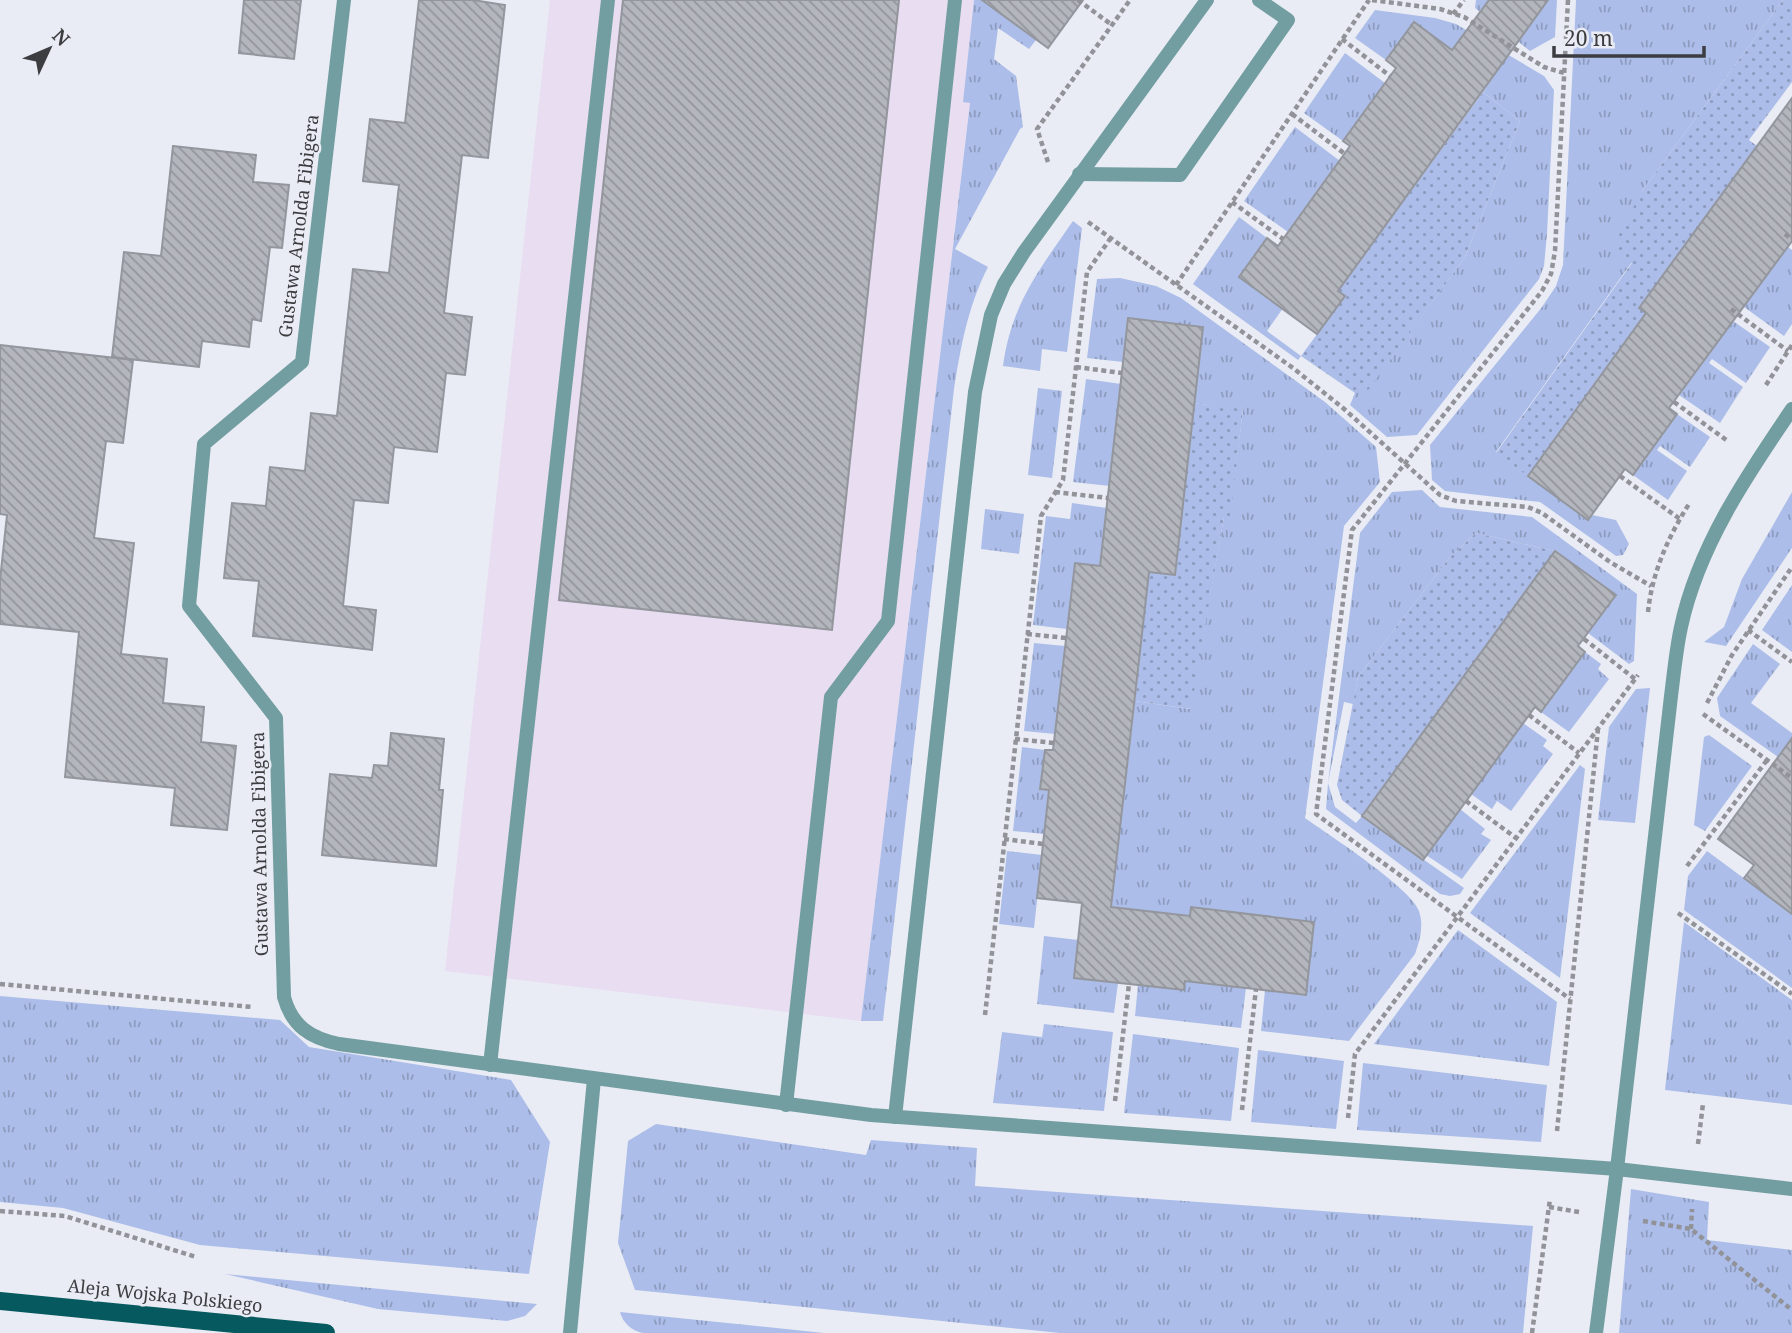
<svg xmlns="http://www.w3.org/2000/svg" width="1792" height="1333" viewBox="0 0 1792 1333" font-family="'Noto Serif',serif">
	<defs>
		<pattern id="grass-tufts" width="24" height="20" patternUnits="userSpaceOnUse" patternTransform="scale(1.75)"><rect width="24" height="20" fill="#acbde9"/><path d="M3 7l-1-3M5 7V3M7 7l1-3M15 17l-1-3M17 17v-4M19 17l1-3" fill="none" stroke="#8d9bbe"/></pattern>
		<pattern id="garden-dots" width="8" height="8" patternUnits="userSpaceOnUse" patternTransform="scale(1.75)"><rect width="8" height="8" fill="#acbde9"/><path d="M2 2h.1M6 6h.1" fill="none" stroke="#8d9bbe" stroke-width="1.8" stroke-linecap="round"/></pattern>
		<pattern id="building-back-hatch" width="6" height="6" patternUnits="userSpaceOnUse" patternTransform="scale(1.75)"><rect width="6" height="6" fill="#b3b6bd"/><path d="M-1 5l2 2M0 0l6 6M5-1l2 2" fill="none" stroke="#93959b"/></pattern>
	</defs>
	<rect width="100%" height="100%" fill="#e9ecf4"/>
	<polygon fill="#e9ddf1" points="550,0 974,0 964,101 970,102 861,1021 445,971"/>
	<g fill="url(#grass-tufts)">
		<path d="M974,0H991L988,4L1036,40L1029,49L998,28L994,59L1016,76L1023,127L1020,129L955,249L988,267C968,306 961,346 954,389L883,1021H861L970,103L963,102Z"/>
		<polygon points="1476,0 1557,0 1555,37 1530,51 1475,8"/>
		<polygon points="1576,0 1783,0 1642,191 1632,262 1496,452 1588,520 1592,515 1616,520 1629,544 1623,555 1616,556 1540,502 1445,491 1432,480 1430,445 1542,307 1556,286 1563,265"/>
		<polygon points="1375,10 1435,18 1456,24 1544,76 1554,90 1547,234 1544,266 1539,279 1417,435 1387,437 1350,405 1355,393 1366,392 1465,257 1520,121 1483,92 1497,71 1463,46 1457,54 1414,22 1386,60 1355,38"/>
		<polygon points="1345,53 1385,83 1343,141 1304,113"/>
		<polygon points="1295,127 1340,161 1288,232 1244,201"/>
		<polygon points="1239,217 1267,238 1283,308 1267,331 1301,356 1298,360 1193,284"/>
		<path d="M1073,221L1082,228L1067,352L1042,349L1040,371L1003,366C1011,305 1039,270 1073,221Z"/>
		<polygon points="1788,247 1792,250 1792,324 1784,336 1744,307"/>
		<path d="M1120,278L1156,286L1181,298L1325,402L1376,447L1380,482L1344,526L1305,818C1329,835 1411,888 1419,911C1424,926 1420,940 1415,954L1349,1041L1261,1031L1265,990L1306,995L1313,922L1191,907L1190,916L1111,907L1135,701L1190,709L1224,517H1229L1243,410L1194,403L1202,327L1129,318L1123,362L1087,358L1097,279Z"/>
		<polygon points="1726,316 1770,347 1746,383 1712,359 1709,363 1743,387 1720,423 1679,395 1707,357"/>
		<polygon points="1086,379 1121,384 1110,486 1073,482"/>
		<polygon points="1038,388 1062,391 1052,478 1028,475"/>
		<polygon points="1677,414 1710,437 1690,467 1660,446 1657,450 1687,471 1668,500 1633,475"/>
		<polygon points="1422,490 1440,507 1532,517 1637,594 1634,661 1629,664 1588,633 1615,595 1555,551 1476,533 1450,557 1358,677 1353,704 1344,702 1328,783 1335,807 1356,823 1362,816 1464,888 1460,894 1450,896 1440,894 1326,809 1328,783 1360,533 1392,492"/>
		<polygon points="1792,492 1792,548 1726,646 1704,642 1724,627 1742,579"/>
		<polygon points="1072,503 1107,508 1100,566 1075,564 1067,629 1033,625 1046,516 1070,519"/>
		<polygon points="985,509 1024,514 1019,554 981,549"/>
		<polygon points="1792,585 1792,652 1762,630"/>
		<polygon points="1034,643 1065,646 1055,734 1024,731"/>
		<polygon points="1753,644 1780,664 1751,703 1792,733 1792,738 1778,757 1720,716 1717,698"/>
		<polygon points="1585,652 1601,664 1598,669 1609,679 1569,732 1541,712"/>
		<polygon points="1650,688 1635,823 1598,820 1609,727 1636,689"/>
		<polygon points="1523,723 1547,740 1543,746 1553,754 1511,811 1497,801 1492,809 1471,794"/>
		<polygon points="1709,735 1752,766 1705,831 1694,825 1704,737"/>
		<polygon points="1022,747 1045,750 1040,788 1049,790 1045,834 1013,831"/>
		<polygon points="1580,765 1585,769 1560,978 1470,913"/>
		<polygon points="1460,809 1485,829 1481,834 1491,840 1462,879 1426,855"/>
		<polygon points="1007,851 1042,855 1034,928 999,924"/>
		<polygon points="1707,851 1792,914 1792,988 1684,910 1688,876"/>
		<polygon points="1684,922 1792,1000 1792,1105 1665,1090"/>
		<polygon points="1458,930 1557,1002 1549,1066 1374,1044"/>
		<polygon points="1044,936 1078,940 1074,978 1118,983 1114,1013 1037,1004"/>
		<polygon points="1184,981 1246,988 1241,1028 1135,1016 1138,985 1183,990"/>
		<polygon points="0,996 280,1020 309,1047 511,1080 550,1142 529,1274 200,1245 63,1208 0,1202"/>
		<polygon points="1044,1024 1113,1032 1104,1111 993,1103 1002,1032 1042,1037"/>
		<polygon points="1133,1034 1239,1048 1231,1121 1124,1113"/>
		<polygon points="1258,1050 1344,1061 1336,1129 1251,1122"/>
		<polygon points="1363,1063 1547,1085 1541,1142 1357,1130"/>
		<polygon points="656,1124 866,1155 871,1140 977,1148 975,1186 1533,1226 1523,1333 1060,1333 635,1290 618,1243 628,1141"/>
		<polygon points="1631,1189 1709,1202 1707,1240 1792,1250 1792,1333 1619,1333"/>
		<polygon points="225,1274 537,1304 525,1316 507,1321 378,1309"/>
		<path d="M620,1312L824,1333H643C632,1331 623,1323 620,1312Z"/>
	</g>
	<g fill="url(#garden-dots)">
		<polygon points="1783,0 1792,0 1792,82 1749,140 1757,146 1639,307 1646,313 1528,476 1496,453 1632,263 1612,248 1642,191"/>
		<polygon points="1483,92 1520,121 1465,257 1366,393 1355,393 1301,356 1345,296 1338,291"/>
		<polygon points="1194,403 1243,409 1230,517 1224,517 1191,709 1135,701 1149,572 1174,575"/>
		<polygon points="1476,533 1555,551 1362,816 1342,800 1337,785 1358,677 1450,557"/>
	</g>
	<g fill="url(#building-back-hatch)" stroke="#93969d" stroke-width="2">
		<polygon points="244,0 301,0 294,59 239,53"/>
		<polygon points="419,0 473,0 505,5 488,158 462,155 444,313 472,317 465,375 446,373 437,452 394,447 388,503 354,500 343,606 376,610 372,650 253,636 259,581 224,578 232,503 266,506 270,467 305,471 311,413 337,416 353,269 389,273 399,185 363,181 370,119 405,123"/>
		<polygon points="623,0 899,0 832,630 559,600"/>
		<polygon points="982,0 1083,0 1048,48"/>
		<polygon points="1489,0 1548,0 1338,291 1345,296 1317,334 1239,277 1267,238 1278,246 1350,146 1343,141 1396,68 1386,60 1414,22 1452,50"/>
		<polygon points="1792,98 1792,241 1669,408 1677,414 1633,475 1625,469 1588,520 1528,476 1646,313 1639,308"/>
		<polygon points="173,146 256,155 253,182 289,185 282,248 270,247 261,321 252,319 249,347 202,341 199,367 112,357 124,252 161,256"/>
		<polygon points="1128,318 1203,327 1175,575 1149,572 1111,907 1190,916 1191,907 1314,922 1306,995 1185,981 1184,990 1074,978 1082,903 1037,898 1049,790 1040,789 1045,750 1053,750 1075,563 1100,566"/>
		<polygon points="0,345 133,360 123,443 106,441 94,538 134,543 121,654 167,659 163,703 204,707 201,742 236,746 227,830 171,825 175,788 65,777 79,632 0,624 0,580 7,515 0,514"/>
		<polygon points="1555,551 1616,595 1578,646 1585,652 1541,712 1535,707 1423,860 1362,816"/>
		<polygon points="391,733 444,739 439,790 443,790 436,866 322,855 330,774 372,778 374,765 388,766"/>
		<polygon points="1792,738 1792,914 1744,878 1754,865 1718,839"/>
	</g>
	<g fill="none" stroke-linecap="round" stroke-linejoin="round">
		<g stroke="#919399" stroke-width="4.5" stroke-dasharray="5 3.5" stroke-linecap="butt">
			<polyline points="1078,0 1112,25"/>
			<polyline points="1372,0 1440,9 1464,17 1544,67 1564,73"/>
			<polyline points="1568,0 1555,251 1551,274 1542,291 1352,530 1316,814 1570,999"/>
			<polyline points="1453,14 1464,0"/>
			<polyline points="1342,39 1390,76"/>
			<polyline points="1292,114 1345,154"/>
			<polyline points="1048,162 1037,129 1130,0"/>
			<polyline points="1232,202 1283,239"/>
			<polyline points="1088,222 1293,368 1343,408 1440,495 1456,501 1528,507 1542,513 1610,562 1651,586"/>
			<polyline points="1785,234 1792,239"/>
			<polyline points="1176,285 1369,0"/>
			<polyline points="1731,309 1788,351"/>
			<polyline points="1076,367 1122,373"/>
			<polyline points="1766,385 1792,345"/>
			<polyline points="1674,402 1729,442"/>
			<polyline points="1620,476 1680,519"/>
			<polyline points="1055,492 1108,498"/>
			<path d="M1648,612C1652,573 1668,537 1689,504"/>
			<polyline points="1748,630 1792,662"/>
			<polyline points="1027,634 1066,638"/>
			<polyline points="1584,639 1635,679"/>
			<polyline points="1707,703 1732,655 1792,567"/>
			<polyline points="1703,714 1792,778"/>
			<polyline points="1529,715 1579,753"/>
			<polyline points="1015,739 1054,743"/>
			<polyline points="1466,801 1516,838"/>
			<polyline points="1004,839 1043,844"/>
			<polyline points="1687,866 1767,760"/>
			<polyline points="1678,913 1792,994"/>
			<polyline points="0,984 252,1007"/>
			<polyline points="985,1015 1041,516 1063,480 1087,272 1110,239"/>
			<polyline points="1115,1101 1129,984"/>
			<polyline points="1242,1110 1256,989"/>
			<polyline points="1348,1118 1355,1054 1638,675"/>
			<polyline points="1557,1131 1598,729"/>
			<polyline points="1698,1144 1703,1104"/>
			<polyline points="1549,1207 1579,1212"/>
			<polyline points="0,1211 65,1216 196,1257"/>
			<polyline points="1643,1221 1691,1229 1792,1310"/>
			<polyline points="1691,1229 1692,1209"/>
			<polyline points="1532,1333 1550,1199"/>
		</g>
		<g stroke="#739ea1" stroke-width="14">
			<polyline points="1079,174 1180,175 1288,20 1259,0"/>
			<polyline points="490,1065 608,0"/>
			<polyline points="786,1105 831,697 888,621 955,0"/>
			<polyline points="895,1117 975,392 991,315 1004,284 1024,252 1207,0"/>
			<path d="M1617,1169L1671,696C1674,673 1676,650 1681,627C1698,547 1747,475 1792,409"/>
		</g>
		<g stroke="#739ea1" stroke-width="14">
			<path d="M344,0L302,362L204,444L189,606L276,718L284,997C292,1026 310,1038 339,1044L871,1115L1617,1169L1792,1189"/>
			<polyline points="570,1333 594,1079"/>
			<polyline points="1596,1333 1617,1169"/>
		</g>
		<polyline stroke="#06595e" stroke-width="18" points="0,1301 326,1333"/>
	</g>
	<g text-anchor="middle" stroke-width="5" stroke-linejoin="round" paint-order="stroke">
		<g font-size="18" fill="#3c3d40" stroke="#e9ecf4">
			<text transform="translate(299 226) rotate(-83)" y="6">Gustawa Arnolda Fibigera</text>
			<text transform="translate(260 844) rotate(-91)" y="6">Gustawa Arnolda Fibigera</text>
			<text transform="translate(165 1296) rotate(6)" y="6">Aleja Wojska Polskiego</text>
		</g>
	</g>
	<g transform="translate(49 49) rotate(46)" stroke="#e9ecf4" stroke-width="5" paint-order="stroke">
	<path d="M0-5L12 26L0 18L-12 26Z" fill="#3c3d40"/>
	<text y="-10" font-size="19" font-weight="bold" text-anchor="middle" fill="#3c3d40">N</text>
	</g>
	<path d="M1554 46v10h150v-10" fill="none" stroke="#3c3d40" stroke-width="3.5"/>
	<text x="1564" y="46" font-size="21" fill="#3c3d40" stroke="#e9ecf4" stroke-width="5" paint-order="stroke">20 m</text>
</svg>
